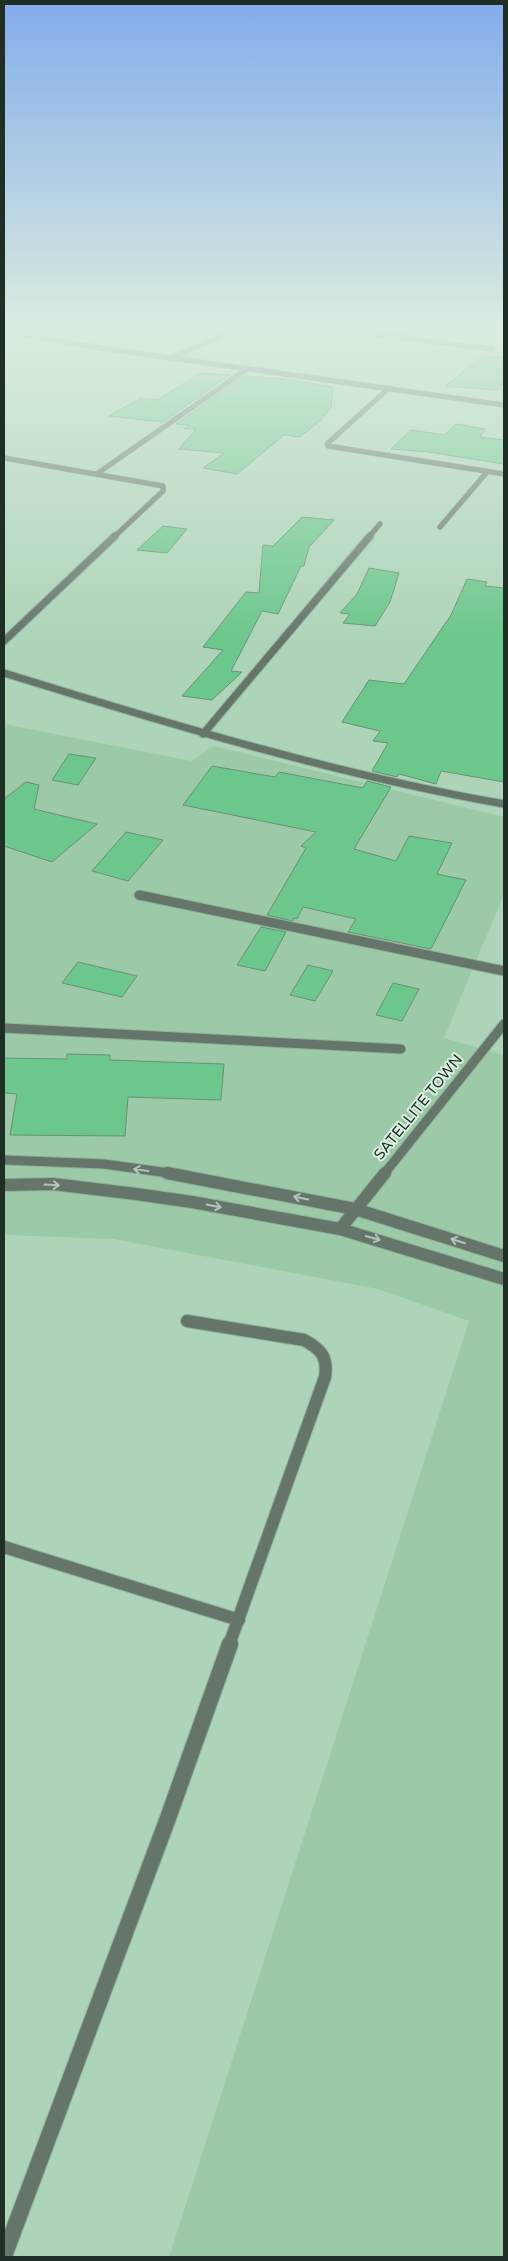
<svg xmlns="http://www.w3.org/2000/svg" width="508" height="2261" viewBox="0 0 508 2261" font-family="'Varela Round',sans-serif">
	<rect width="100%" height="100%" fill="#add4b8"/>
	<polygon fill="#9ccaa9" points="4,724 192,761 214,746 504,817 504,894 444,1038 504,1055 504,2257 169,2257 469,1321 378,1289 114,1239 4,1235"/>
	<g fill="#6bc78b" stroke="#6b9076">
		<polygon points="483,356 504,358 504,382 498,390 445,386"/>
		<polygon points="200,373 230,375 163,422 109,416 141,398 157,400"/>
		<polygon points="244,376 285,379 333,387 331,408 321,420 300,437 284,435 237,474 203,468 224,453 179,449 196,429 184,429 189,425 176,424"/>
		<polygon points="456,424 485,429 480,437 504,440 504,464 428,452 391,449 411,430 445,435"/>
		<polygon points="302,517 334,520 309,547 304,566 301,566 278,614 262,611 231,671 242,672 212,700 182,696 223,650 203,647 246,592 259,593 263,545 273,546"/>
		<polygon points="163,526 187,529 167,553 137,550"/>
		<polygon points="369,568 399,573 390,602 375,626 343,623 350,614 340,613 357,594"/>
		<polygon points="467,579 487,582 485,586 504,588 504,782 441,771 436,784 399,774 397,777 372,771 388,743 373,741 380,731 342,722 369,680 404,684 451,615"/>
		<polygon points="69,754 96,758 78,785 52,780"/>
		<polygon points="212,766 275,777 279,772 363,788 367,781 391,787 354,849 396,861 409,836 452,843 437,874 466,880 431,949 348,932 356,919 303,907 297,919 294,918 292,921 267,915 306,848 301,846 316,832 183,805"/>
		<polygon points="26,782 39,785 34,809 97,824 52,862 4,846 4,799"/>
		<polygon points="126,832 163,840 128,881 92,871"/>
		<polygon points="261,927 286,932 265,971 237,965"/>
		<polygon points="78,962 137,976 122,997 62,983"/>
		<polygon points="308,965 333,971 315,1001 290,995"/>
		<polygon points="393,983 419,989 402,1021 376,1015"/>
		<polygon points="67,1054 110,1055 110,1060 224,1064 221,1100 128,1097 125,1136 10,1135 17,1094 4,1093 4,1058 67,1059"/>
	</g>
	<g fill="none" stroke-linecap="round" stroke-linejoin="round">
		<defs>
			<polyline id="lane-far1" points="4,1028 401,1049"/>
			<polyline id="lane" points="4,1547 239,1620"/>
			<g id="street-far4">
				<polyline points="308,326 492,349"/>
				<polyline points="4,331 101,348 504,405"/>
				<polyline points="31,335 66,326"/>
				<polyline points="173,357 245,326"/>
				<polyline points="389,388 327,444 328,446 504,474"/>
				<polyline points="4,458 163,486 163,491 114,537"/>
				<polyline points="98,473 247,369"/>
				<polyline points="440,527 487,472"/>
				<polyline points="369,537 380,524"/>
			</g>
			<g id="street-far3">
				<polyline points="4,641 115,536"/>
				<path d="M4,673C169,724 334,774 504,804"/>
				<polyline points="203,734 370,536"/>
			</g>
			<g id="street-far2">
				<polyline points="139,895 504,971"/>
				<polyline points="4,1160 104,1164 176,1174"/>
				<polyline points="384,1174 504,1024"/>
			</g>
			<g id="street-far1">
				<polyline points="167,1173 355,1209 504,1256"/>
				<polyline points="4,1185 53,1184 136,1194 192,1202 340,1229 504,1279"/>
				<polyline points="340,1229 385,1173"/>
				<path d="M187,1321L304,1340C321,1349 328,1357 325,1377L229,1645"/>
			</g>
			<polyline id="street" points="4,2256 168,1818 230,1644"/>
		</defs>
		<use href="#lane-far1" stroke="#8eb098" stroke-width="11"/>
		<use href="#lane" stroke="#8eb098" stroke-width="14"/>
		<use href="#street-far4" stroke="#8eb098" stroke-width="6"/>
		<use href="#street-far3" stroke="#8eb098" stroke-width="9"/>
		<use href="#street-far2" stroke="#8eb098" stroke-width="11"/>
		<use href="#street-far1" stroke="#8eb098" stroke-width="14"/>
		<use href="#street" stroke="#8eb098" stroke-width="18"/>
		<use href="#lane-far1" stroke="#66756a" stroke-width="9"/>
		<use href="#lane" stroke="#66756a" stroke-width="12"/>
		<use href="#street-far4" stroke="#66756a" stroke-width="5"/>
		<use href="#street-far3" stroke="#66756a" stroke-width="7"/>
		<use href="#street-far2" stroke="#66756a" stroke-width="9"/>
		<use href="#street-far1" stroke="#66756a" stroke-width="12"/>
		<use href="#street" stroke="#66756a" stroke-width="16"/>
	</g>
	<defs><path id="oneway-shaft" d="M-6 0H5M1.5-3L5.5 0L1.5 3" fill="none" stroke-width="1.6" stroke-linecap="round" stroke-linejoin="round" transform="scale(1.25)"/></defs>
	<g stroke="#b3c5b7">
		<use href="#oneway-shaft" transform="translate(141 1170) rotate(-172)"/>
		<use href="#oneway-shaft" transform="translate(52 1185) rotate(3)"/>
		<use href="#oneway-shaft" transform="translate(301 1198) rotate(-169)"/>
		<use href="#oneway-shaft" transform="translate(214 1206) rotate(11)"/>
		<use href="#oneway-shaft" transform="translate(373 1238) rotate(16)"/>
		<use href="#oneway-shaft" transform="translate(458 1241) rotate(-163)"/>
	</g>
	<linearGradient id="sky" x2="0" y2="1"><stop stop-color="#83acec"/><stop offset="0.51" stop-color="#daecdf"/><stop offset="1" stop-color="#daecdf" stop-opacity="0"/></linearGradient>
	<rect width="508" height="642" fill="url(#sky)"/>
	<g text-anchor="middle" stroke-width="4" stroke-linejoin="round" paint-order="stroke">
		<g font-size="15" fill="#202f25" stroke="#dcf0e1">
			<text transform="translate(418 1107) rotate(-51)" y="5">SATELLITE TOWN</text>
		</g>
	</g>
	<rect width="508" height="2261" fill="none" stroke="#202f25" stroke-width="10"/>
</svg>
